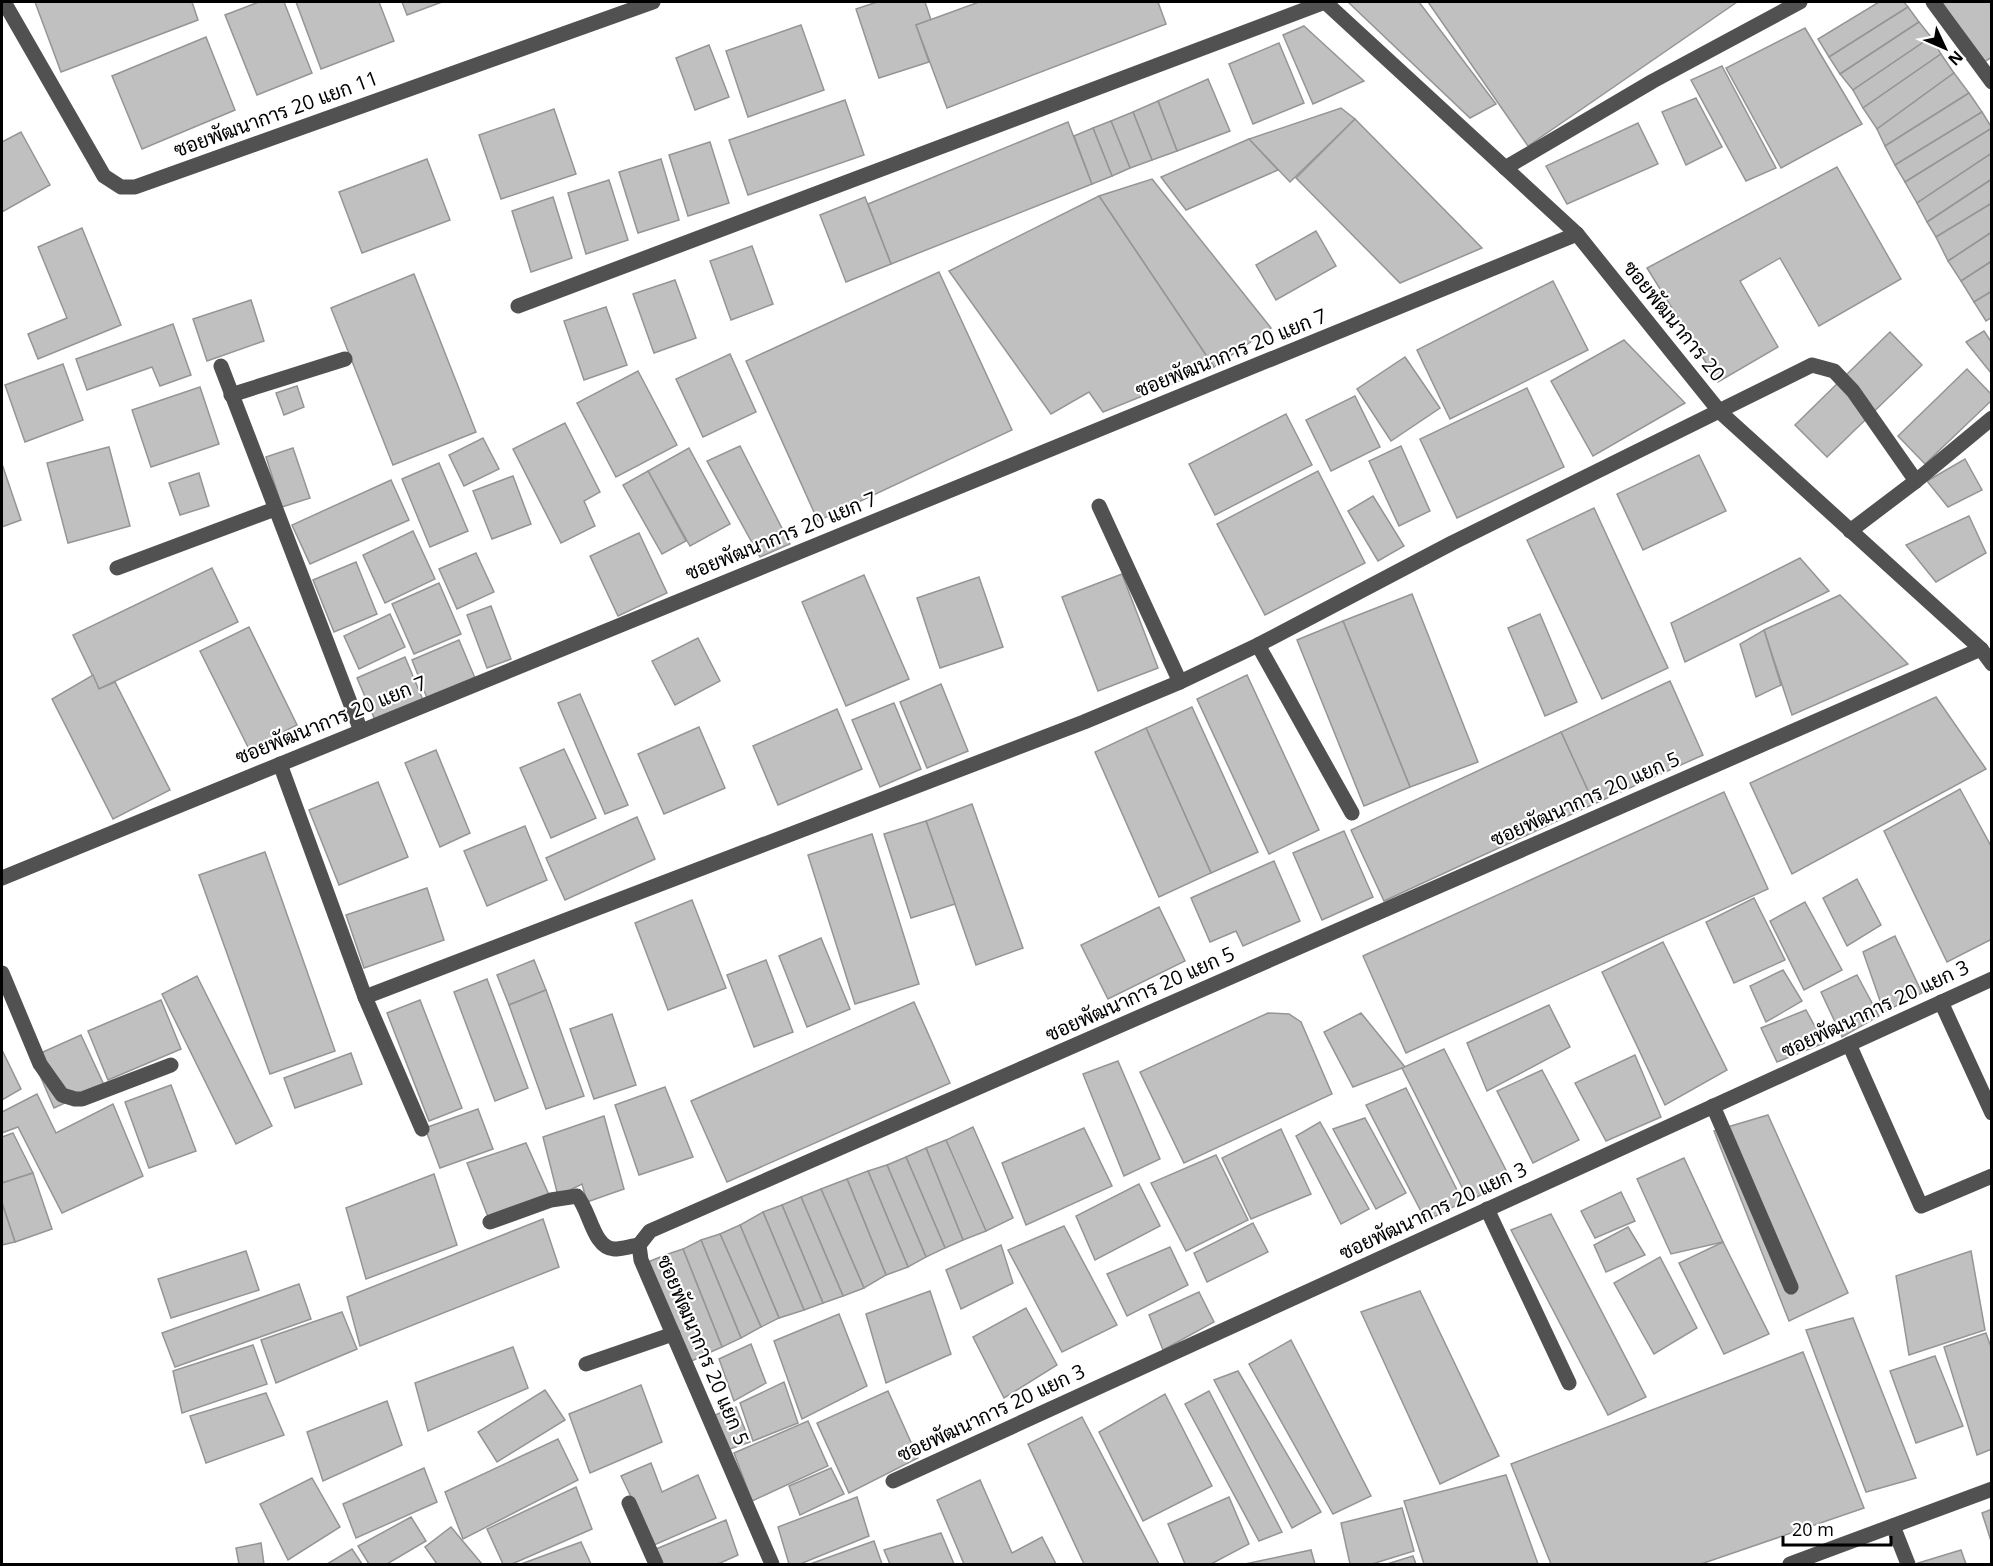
<svg xmlns="http://www.w3.org/2000/svg" width="1993" height="1566" viewBox="0 0 1993 1566" font-family="'Open Sans',Sarabun,sans-serif">
	<rect width="100%" height="100%" fill="#fff"/>
	<g fill="#c0c0c0" stroke="#959595" stroke-width="1.5">
		<polygon points="35,2 192,2 198,20 61,72"/>
		<polygon points="259,2 284,2 312,73 257,95 225,15"/>
		<polygon points="296,2 379,2 394,41 321,69"/>
		<polygon points="402,2 442,2 407,15"/>
		<polygon points="877,2 925,2 931,20 916,25 929,62 879,78 856,9"/>
		<polygon points="979,2 1158,2 1166,24 947,108 916,25"/>
		<polygon points="1348,2 1419,2 1496,104 1470,118"/>
		<polygon points="1428,2 1737,2 1528,146"/>
		<polygon points="1879,2 1904,2 1908,7 1829,57 1818,39"/>
		<polygon points="1942,2 1992,2 1992,57 1981,64"/>
		<polygon points="1908,7 1919,22 1840,74 1829,57"/>
		<polygon points="1919,22 1931,37 1853,90 1840,74"/>
		<polygon points="801,25 824,90 748,117 726,51"/>
		<polygon points="1304,26 1364,81 1313,104 1283,35"/>
		<polygon points="1805,28 1862,124 1781,168 1726,68"/>
		<polygon points="206,37 235,110 142,149 112,76"/>
		<polygon points="1931,37 1941,54 1863,108 1853,90"/>
		<polygon points="1279,43 1304,103 1253,124 1229,64"/>
		<polygon points="709,45 729,97 695,110 676,58"/>
		<polygon points="1941,54 1954,73 1877,129 1863,108"/>
		<polygon points="1722,66 1776,168 1746,181 1691,80"/>
		<polygon points="1954,73 1969,93 1885,146 1877,129"/>
		<polygon points="1208,79 1230,131 1177,151 1158,101"/>
		<polygon points="1969,93 1982,112 1895,165 1885,146"/>
		<polygon points="1696,98 1722,147 1686,165 1662,112"/>
		<polygon points="845,100 864,155 748,195 729,140"/>
		<polygon points="1158,101 1177,151 1152,160 1133,112"/>
		<polygon points="1341,108 1355,119 1290,182 1249,139"/>
		<polygon points="554,109 576,174 501,199 479,135"/>
		<polygon points="1133,112 1152,160 1130,168 1111,121"/>
		<polygon points="1982,112 1992,128 1905,182 1895,165"/>
		<polygon points="1355,119 1482,248 1400,283 1296,178"/>
		<polygon points="1111,121 1130,168 1112,176 1093,128"/>
		<polygon points="1068,122 1092,184 891,264 868,204"/>
		<polygon points="1638,123 1658,164 1567,204 1546,166"/>
		<polygon points="1093,128 1112,176 1092,184 1074,136"/>
		<polygon points="1992,128 1992,153 1917,203 1905,182"/>
		<polygon points="21,132 50,185 2,212 2,142"/>
		<polygon points="1249,139 1278,170 1186,210 1161,177"/>
		<polygon points="710,142 729,203 688,216 669,155"/>
		<polygon points="1992,153 1992,179 1927,222 1917,203"/>
		<polygon points="427,159 450,220 362,253 339,192"/>
		<polygon points="661,159 679,220 638,233 619,172"/>
		<polygon points="1837,167 1901,279 1819,326 1780,258 1740,281 1778,347 1718,382 1647,268"/>
		<polygon points="1152,179 1271,328 1214,367 1099,196"/>
		<polygon points="1992,179 1992,203 1936,237 1927,222"/>
		<polygon points="609,180 628,240 586,254 568,193"/>
		<polygon points="1099,196 1214,367 1103,412 1089,392 1051,414 949,271"/>
		<polygon points="553,197 572,258 531,272 512,211"/>
		<polygon points="865,197 891,264 846,282 820,215"/>
		<polygon points="1992,203 1992,232 1948,261 1936,237"/>
		<polygon points="82,228 121,325 38,359 28,334 67,318 38,247"/>
		<polygon points="1316,231 1336,266 1276,300 1256,265"/>
		<polygon points="1992,232 1992,261 1961,281 1948,261"/>
		<polygon points="752,246 773,304 731,320 710,261"/>
		<polygon points="1992,261 1992,291 1974,302 1961,281"/>
		<polygon points="939,272 1012,430 818,521 746,361"/>
		<polygon points="414,274 476,432 393,465 331,308"/>
		<polygon points="675,280 696,338 654,353 633,294"/>
		<polygon points="1553,281 1588,350 1450,419 1417,350"/>
		<polygon points="1992,291 1992,317 1986,321 1974,302"/>
		<polygon points="251,300 264,341 207,361 193,319"/>
		<polygon points="606,307 627,365 584,380 564,321"/>
		<polygon points="173,324 191,375 160,386 152,367 87,390 76,359"/>
		<polygon points="1984,331 1992,343 1991,373 1966,342"/>
		<polygon points="1890,332 1922,365 1827,457 1795,425"/>
		<polygon points="1624,340 1685,403 1593,456 1551,381"/>
		<polygon points="730,354 756,412 703,437 676,379"/>
		<polygon points="1405,357 1440,408 1391,441 1357,389"/>
		<polygon points="63,364 83,420 25,442 5,385"/>
		<polygon points="1967,369 1992,395 1992,400 1925,464 1898,436"/>
		<polygon points="638,371 677,445 616,477 577,403"/>
		<polygon points="297,386 304,407 284,415 276,393"/>
		<polygon points="200,387 219,444 151,467 132,410"/>
		<polygon points="1527,388 1564,467 1457,518 1420,439"/>
		<polygon points="1355,396 1380,447 1331,471 1306,420"/>
		<polygon points="1286,414 1312,465 1215,515 1189,464"/>
		<polygon points="565,423 600,492 584,501 595,526 561,543 513,449"/>
		<polygon points="483,438 499,469 464,486 449,455"/>
		<polygon points="740,446 790,544 760,557 707,461"/>
		<polygon points="1401,446 1430,511 1399,526 1369,461"/>
		<polygon points="109,447 130,526 68,543 47,463"/>
		<polygon points="293,448 310,498 282,507 266,457"/>
		<polygon points="689,448 730,524 690,546 648,471"/>
		<polygon points="1699,455 1726,511 1643,550 1617,494"/>
		<polygon points="1965,459 1982,490 1948,507 1927,481"/>
		<polygon points="439,463 468,531 430,547 402,479"/>
		<polygon points="2,464 21,520 2,527"/>
		<polygon points="648,471 686,541 662,554 623,485"/>
		<polygon points="1318,471 1365,563 1265,615 1217,524"/>
		<polygon points="199,473 209,506 180,515 169,483"/>
		<polygon points="513,476 531,524 492,539 473,491"/>
		<polygon points="391,480 409,520 310,564 292,525"/>
		<polygon points="1373,496 1404,546 1378,561 1348,511"/>
		<polygon points="1594,508 1668,668 1602,699 1527,540"/>
		<polygon points="1969,516 1986,553 1936,582 1906,545"/>
		<polygon points="413,531 435,579 385,603 363,555"/>
		<polygon points="639,533 667,593 618,616 590,556"/>
		<polygon points="476,553 494,592 457,609 439,569"/>
		<polygon points="1800,558 1829,591 1685,662 1671,623"/>
		<polygon points="356,562 377,614 334,632 313,580"/>
		<polygon points="212,568 238,622 99,689 73,635"/>
		<polygon points="1122,574 1158,668 1098,691 1062,597"/>
		<polygon points="864,575 909,679 846,706 802,602"/>
		<polygon points="979,577 1003,647 940,668 917,598"/>
		<polygon points="439,583 461,634 414,654 392,604"/>
		<polygon points="1412,594 1478,762 1410,787 1343,621"/>
		<polygon points="1840,595 1908,664 1792,715 1764,630"/>
		<polygon points="491,606 511,659 487,668 467,615"/>
		<polygon points="390,614 405,647 359,669 344,636"/>
		<polygon points="1540,614 1577,702 1545,716 1508,628"/>
		<polygon points="1343,621 1410,787 1364,806 1297,640"/>
		<polygon points="249,627 297,725 249,749 200,651"/>
		<polygon points="1764,630 1781,685 1756,697 1740,644"/>
		<polygon points="698,638 720,681 675,705 652,661"/>
		<polygon points="459,640 475,678 427,698 412,660"/>
		<polygon points="405,657 423,700 375,720 357,678"/>
		<polygon points="93,675 99,689 115,682 170,790 113,819 52,699"/>
		<polygon points="1247,675 1319,830 1269,854 1197,699"/>
		<polygon points="1670,681 1703,755 1594,804 1561,732"/>
		<polygon points="941,684 968,751 927,768 900,702"/>
		<polygon points="580,694 628,805 605,814 558,703"/>
		<polygon points="1936,697 1986,769 1792,874 1750,783"/>
		<polygon points="894,703 921,769 880,787 852,720"/>
		<polygon points="1192,707 1258,852 1211,873 1146,728"/>
		<polygon points="837,709 862,769 778,805 753,746"/>
		<polygon points="699,727 725,788 664,814 638,754"/>
		<polygon points="1146,728 1211,873 1159,897 1095,752"/>
		<polygon points="1561,732 1594,804 1384,901 1351,830"/>
		<polygon points="564,749 596,818 551,838 520,768"/>
		<polygon points="436,750 470,833 440,847 405,763"/>
		<polygon points="378,782 408,857 339,885 309,810"/>
		<polygon points="1960,789 1992,848 1992,939 1947,962 1884,831"/>
		<polygon points="1724,792 1768,889 1406,1053 1363,956"/>
		<polygon points="972,804 1023,948 976,965 926,821"/>
		<polygon points="637,817 655,859 565,900 546,858"/>
		<polygon points="926,821 955,904 911,918 884,834"/>
		<polygon points="525,826 547,880 487,906 464,851"/>
		<polygon points="1344,831 1373,897 1322,920 1293,853"/>
		<polygon points="872,834 919,984 855,1004 808,855"/>
		<polygon points="265,852 335,1051 270,1074 199,875"/>
		<polygon points="1274,861 1300,921 1243,946 1236,931 1210,942 1191,898"/>
		<polygon points="1857,879 1881,925 1847,946 1823,898"/>
		<polygon points="427,888 444,940 364,968 346,915"/>
		<polygon points="1754,898 1785,960 1734,983 1706,922"/>
		<polygon points="692,900 726,988 668,1010 635,923"/>
		<polygon points="1805,902 1842,970 1804,990 1770,921"/>
		<polygon points="1159,907 1185,961 1108,999 1081,945"/>
		<polygon points="1895,936 1922,993 1884,1012 1863,952"/>
		<polygon points="821,938 850,1009 807,1027 779,956"/>
		<polygon points="1663,942 1727,1070 1665,1105 1602,972"/>
		<polygon points="534,960 546,990 509,1005 497,975"/>
		<polygon points="766,960 793,1032 754,1047 727,975"/>
		<polygon points="1783,970 1802,1001 1766,1022 1750,986"/>
		<polygon points="1857,975 1879,1016 1842,1037 1821,992"/>
		<polygon points="197,976 272,1126 236,1144 162,994"/>
		<polygon points="487,979 528,1088 495,1101 454,992"/>
		<polygon points="546,990 584,1096 546,1109 509,1005"/>
		<polygon points="161,1000 181,1049 108,1080 88,1031"/>
		<polygon points="420,1000 462,1108 429,1121 387,1013"/>
		<polygon points="914,1002 950,1083 727,1182 691,1101"/>
		<polygon points="1549,1005 1570,1047 1487,1091 1467,1043"/>
		<polygon points="1806,1010 1824,1043 1777,1062 1761,1028"/>
		<polygon points="1268,1013 1289,1014 1301,1022 1332,1094 1184,1163 1140,1072"/>
		<polygon points="1361,1013 1405,1067 1353,1087 1324,1032"/>
		<polygon points="612,1014 636,1085 594,1099 570,1029"/>
		<polygon points="81,1035 104,1085 54,1108 32,1057"/>
		<polygon points="1444,1049 1511,1180 1469,1201 1402,1068"/>
		<polygon points="2,1050 21,1089 2,1100"/>
		<polygon points="351,1053 362,1084 295,1108 284,1078"/>
		<polygon points="1635,1055 1661,1117 1606,1141 1575,1083"/>
		<polygon points="1118,1061 1160,1159 1124,1176 1083,1074"/>
		<polygon points="1542,1070 1579,1140 1533,1163 1497,1091"/>
		<polygon points="171,1085 196,1151 149,1168 125,1102"/>
		<polygon points="665,1087 693,1157 639,1175 615,1105"/>
		<polygon points="1406,1088 1463,1202 1426,1221 1366,1105"/>
		<polygon points="37,1094 56,1133 113,1104 143,1176 62,1213 18,1127 2,1133 2,1112"/>
		<polygon points="478,1109 493,1149 440,1168 425,1128"/>
		<polygon points="1768,1115 1848,1293 1789,1321 1714,1131"/>
		<polygon points="604,1116 624,1189 587,1202 582,1184 558,1196 543,1137"/>
		<polygon points="1365,1118 1406,1193 1376,1209 1333,1129"/>
		<polygon points="1320,1122 1369,1209 1341,1224 1296,1136"/>
		<polygon points="973,1127 1013,1218 986,1231 944,1141"/>
		<polygon points="1084,1128 1112,1186 1026,1225 1002,1163"/>
		<polygon points="1281,1129 1311,1194 1251,1219 1222,1158"/>
		<polygon points="13,1133 33,1173 2,1183 2,1137"/>
		<polygon points="946,1140 986,1231 963,1240 926,1148"/>
		<polygon points="526,1143 549,1195 490,1222 467,1163"/>
		<polygon points="926,1148 963,1240 945,1248 906,1157"/>
		<polygon points="1216,1155 1248,1220 1186,1251 1151,1183"/>
		<polygon points="906,1157 945,1248 926,1257 887,1165"/>
		<polygon points="1684,1158 1723,1242 1671,1254 1637,1179"/>
		<polygon points="887,1165 926,1257 908,1267 868,1171"/>
		<polygon points="868,1171 908,1267 886,1275 847,1179"/>
		<polygon points="33,1173 52,1229 15,1242 2,1203 2,1183"/>
		<polygon points="434,1174 457,1245 366,1279 346,1208"/>
		<polygon points="847,1179 886,1275 864,1288 821,1189"/>
		<polygon points="1139,1184 1160,1226 1095,1260 1076,1216"/>
		<polygon points="821,1189 864,1288 843,1296 801,1197"/>
		<polygon points="1621,1192 1635,1221 1595,1238 1581,1211"/>
		<polygon points="801,1197 843,1296 823,1303 782,1205"/>
		<polygon points="2,1203 15,1242 2,1245"/>
		<polygon points="782,1205 823,1303 804,1310 763,1212"/>
		<polygon points="763,1212 804,1310 779,1318 740,1225"/>
		<polygon points="1551,1214 1646,1397 1608,1415 1511,1230"/>
		<polygon points="543,1219 559,1267 360,1346 347,1297"/>
		<polygon points="1253,1223 1268,1252 1207,1282 1194,1253"/>
		<polygon points="740,1225 779,1318 761,1327 720,1234"/>
		<polygon points="1064,1226 1117,1325 1062,1352 1008,1250"/>
		<polygon points="1628,1227 1645,1255 1606,1272 1594,1245"/>
		<polygon points="720,1234 761,1327 741,1338 701,1240"/>
		<polygon points="701,1240 741,1338 722,1347 683,1249"/>
		<polygon points="1723,1242 1769,1334 1724,1354 1679,1263"/>
		<polygon points="1001,1245 1013,1283 961,1309 946,1270"/>
		<polygon points="1170,1247 1188,1285 1127,1316 1107,1274"/>
		<polygon points="683,1249 722,1347 704,1355 665,1255"/>
		<polygon points="246,1251 259,1290 171,1318 158,1279"/>
		<polygon points="1971,1251 1985,1330 1909,1355 1896,1276"/>
		<polygon points="665,1255 704,1355 690,1362 648,1262"/>
		<polygon points="1660,1257 1697,1328 1654,1354 1614,1283"/>
		<polygon points="299,1284 311,1319 175,1367 162,1333"/>
		<polygon points="930,1291 951,1354 886,1383 866,1314"/>
		<polygon points="1420,1291 1499,1456 1440,1484 1361,1312"/>
		<polygon points="1199,1292 1214,1322 1163,1350 1149,1315"/>
		<polygon points="1026,1308 1057,1365 1004,1398 973,1337"/>
		<polygon points="342,1312 357,1349 276,1383 261,1340"/>
		<polygon points="839,1314 867,1386 802,1419 774,1341"/>
		<polygon points="1853,1318 1916,1478 1866,1492 1806,1330"/>
		<polygon points="1986,1333 1992,1350 1992,1449 1977,1455 1944,1347"/>
		<polygon points="1291,1340 1371,1496 1333,1514 1249,1364"/>
		<polygon points="751,1344 766,1383 734,1401 719,1359"/>
		<polygon points="253,1345 267,1384 182,1413 173,1371"/>
		<polygon points="513,1347 528,1388 428,1431 415,1383"/>
		<polygon points="1803,1352 1864,1508 1701,1564 1551,1564 1511,1464"/>
		<polygon points="1935,1356 1963,1426 1916,1443 1890,1371"/>
		<polygon points="1238,1371 1321,1512 1292,1528 1214,1380"/>
		<polygon points="784,1382 798,1423 753,1441 740,1403"/>
		<polygon points="641,1385 662,1442 590,1473 569,1414"/>
		<polygon points="545,1390 565,1420 497,1462 478,1432"/>
		<polygon points="888,1391 918,1458 849,1493 817,1423"/>
		<polygon points="1209,1391 1282,1532 1259,1541 1185,1404"/>
		<polygon points="266,1393 284,1435 206,1463 190,1416"/>
		<polygon points="1165,1394 1212,1486 1143,1521 1099,1432"/>
		<polygon points="387,1401 402,1445 323,1481 307,1432"/>
		<polygon points="736,1407 750,1442 727,1450 715,1415"/>
		<polygon points="1082,1417 1159,1564 1084,1564 1028,1444"/>
		<polygon points="808,1421 828,1466 752,1501 734,1453"/>
		<polygon points="558,1439 578,1480 463,1539 445,1492"/>
		<polygon points="651,1463 662,1492 698,1475 716,1518 654,1545 621,1476"/>
		<polygon points="424,1468 437,1502 356,1538 343,1504"/>
		<polygon points="831,1468 844,1494 800,1515 789,1486"/>
		<polygon points="1506,1475 1538,1564 1424,1564 1404,1501"/>
		<polygon points="312,1478 340,1527 288,1560 260,1504"/>
		<polygon points="980,1480 1012,1553 1042,1537 1056,1564 964,1564 937,1500"/>
		<polygon points="576,1487 592,1529 512,1564 503,1564 487,1529"/>
		<polygon points="857,1497 869,1536 800,1564 789,1564 778,1527"/>
		<polygon points="1229,1497 1249,1544 1211,1564 1185,1564 1168,1524"/>
		<polygon points="1402,1508 1414,1551 1372,1564 1350,1564 1341,1523"/>
		<polygon points="1992,1509 1992,1544 1982,1513"/>
		<polygon points="411,1517 426,1541 387,1564 369,1564 358,1546"/>
		<polygon points="726,1520 738,1555 718,1564 662,1564 656,1549"/>
		<polygon points="451,1527 482,1564 437,1564 425,1547"/>
		<polygon points="941,1533 954,1564 890,1564 884,1550"/>
		<polygon points="874,1541 882,1564 810,1564"/>
		<polygon points="581,1542 591,1564 521,1564"/>
		<polygon points="261,1543 264,1564 239,1564 236,1548"/>
		<polygon points="352,1549 362,1564 327,1564"/>
		<polygon points="1311,1550 1315,1564 1245,1564"/>
		<polygon points="1961,1550 1966,1564 1915,1564"/>
		<polygon points="1413,1556 1416,1564 1387,1564"/>
	</g>
	<g fill="none" stroke-linecap="round" stroke-linejoin="round">
		<g stroke="#515151" stroke-width="15">
			<polyline points="4,2 104,176 121,187 135,187 653,2"/>
			<polyline points="1933,2 1992,82"/>
			<polyline points="1505,168 1653,81 1800,2"/>
			<polyline points="518,306 1325,2 1577,234 1720,412 1981,649 1992,664"/>
			<polyline points="221,366 361,731"/>
			<polyline points="231,395 345,359"/>
			<polyline points="1099,506 1180,682"/>
			<polyline points="1850,531 1916,481 1992,418"/>
			<polyline points="117,568 275,509"/>
			<polyline points="1258,645 1352,813"/>
			<polyline points="280,764 365,997 422,1129"/>
			<polyline points="2,878 1577,234"/>
			<polyline points="2,973 40,1064 62,1095 75,1099 82,1099 171,1065"/>
			<polyline points="365,997 1084,722 1180,682 1258,645 1452,543 1812,365 1834,371 1853,391 1916,481"/>
			<polyline points="1941,1002 1992,1113"/>
			<polyline points="1849,1044 1921,1206 1992,1176"/>
			<polyline points="1713,1106 1791,1287"/>
			<polyline points="1487,1209 1569,1383"/>
			<path d="M490,1222L551,1200L577,1196C590,1210 593,1248 614,1249C622,1249 631,1246 639,1245"/>
			<polyline points="586,1364 673,1334"/>
			<polyline points="893,1481 1992,979"/>
			<polyline points="629,1503 656,1564"/>
			<polyline points="1893,1526 1908,1564"/>
			<polyline points="772,1564 641,1260 639,1245 650,1231 1981,649"/>
			<polyline points="1790,1564 1992,1489"/>
		</g>
	</g>
	<g text-anchor="middle" stroke-width="4.5" stroke-linejoin="round" paint-order="stroke">
		<g font-size="20" fill="#000" stroke="#fff">
			<text transform="translate(276 114) rotate(-20)" y="7">ซอยพัฒนาการ 20 แยก 11</text>
			<text transform="translate(1674 321) rotate(51)" y="7">ซอยพัฒนาการ 20</text>
			<text transform="translate(1231 353) rotate(-22)" y="7">ซอยพัฒนาการ 20 แยก 7</text>
			<text transform="translate(781 536) rotate(-22)" y="7">ซอยพัฒนาการ 20 แยก 7</text>
			<text transform="translate(331 720) rotate(-22)" y="7">ซอยพัฒนาการ 20 แยก 7</text>
			<text transform="translate(1585 799) rotate(-24)" y="7">ซอยพัฒนาการ 20 แยก 5</text>
			<text transform="translate(1140 994) rotate(-24)" y="7">ซอยพัฒนาการ 20 แยก 5</text>
			<text transform="translate(1875 1009) rotate(-25)" y="7">ซอยพัฒนาการ 20 แยก 3</text>
			<text transform="translate(1433 1211) rotate(-25)" y="7">ซอยพัฒนาการ 20 แยก 3</text>
			<text transform="translate(703 1350) rotate(67)" y="7">ซอยพัฒนาการ 20 แยก 5</text>
			<text transform="translate(991 1413) rotate(-25)" y="7">ซอยพัฒนาการ 20 แยก 3</text>
		</g>
	</g>
	<rect width="1993" height="1566" fill="none" stroke="#000000" stroke-width="6"/>
	<g transform="translate(1945 48) rotate(134)" stroke="#ffffff" stroke-width="4.5" paint-order="stroke">
	<path d="M0-4.5L10 22L0 15L-10 22Z" fill="#000000"/>
	<text y="-9" font-size="16" font-weight="bold" text-anchor="middle" fill="#000000">N</text>
	</g>
	<path d="M1783 1536v9h108v-9" fill="none" stroke="#000000" stroke-width="3"/>
	<text x="1792" y="1536" font-size="18" fill="#000000" stroke="#ffffff" stroke-width="4.5" paint-order="stroke">20 m</text>
</svg>
